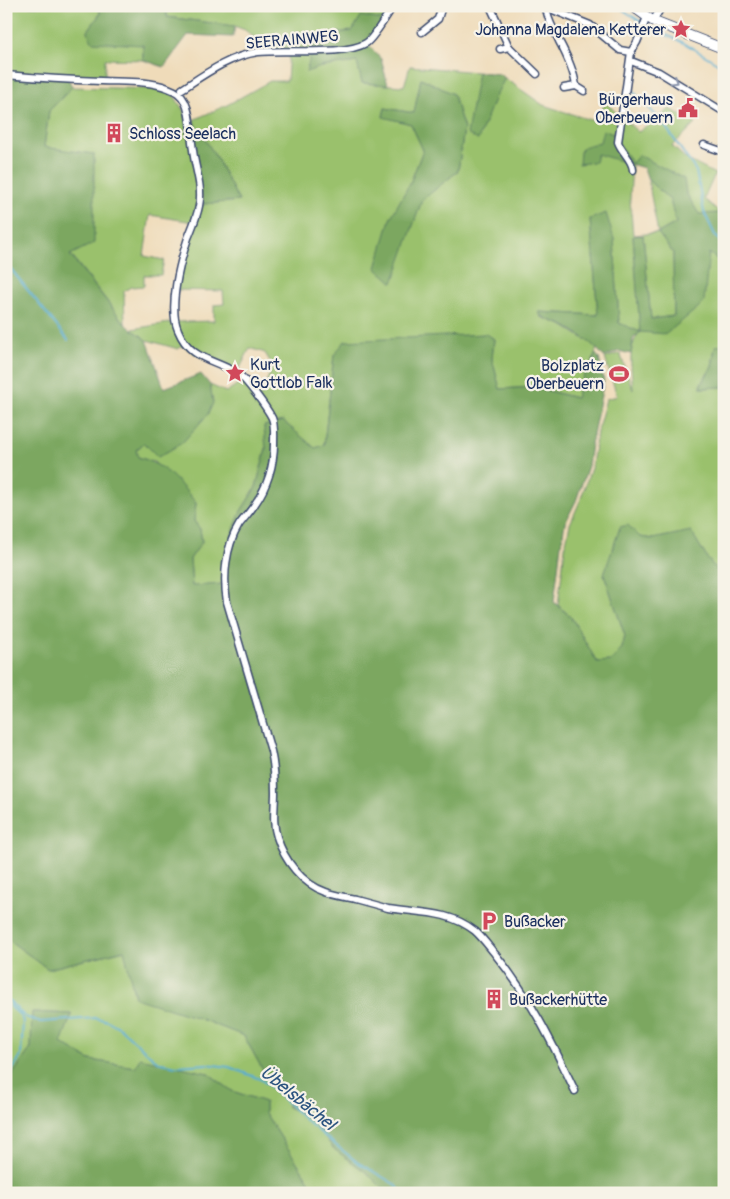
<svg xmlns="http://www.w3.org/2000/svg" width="730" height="1199" viewBox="0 0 730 1199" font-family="Pangolin,sans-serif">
	<rect width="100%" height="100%" fill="#f7f3e8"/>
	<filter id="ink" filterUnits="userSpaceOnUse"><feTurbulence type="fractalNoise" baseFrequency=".02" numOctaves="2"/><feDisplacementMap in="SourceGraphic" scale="10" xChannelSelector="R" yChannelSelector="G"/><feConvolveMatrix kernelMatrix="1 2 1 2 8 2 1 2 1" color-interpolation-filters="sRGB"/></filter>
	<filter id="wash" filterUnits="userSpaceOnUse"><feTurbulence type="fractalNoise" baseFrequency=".0096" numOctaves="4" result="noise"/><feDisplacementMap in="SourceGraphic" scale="20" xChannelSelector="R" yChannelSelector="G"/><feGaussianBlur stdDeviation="1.12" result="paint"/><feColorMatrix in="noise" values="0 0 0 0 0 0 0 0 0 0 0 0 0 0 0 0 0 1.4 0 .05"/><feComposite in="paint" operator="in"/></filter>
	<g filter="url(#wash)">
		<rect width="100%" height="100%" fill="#efdbb9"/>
		<g fill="#9ac16c" stroke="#5a7865" fill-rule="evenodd">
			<polygon points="6,6 99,6 100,14 87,32 143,45 143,60 105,59 105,81 6,72"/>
			<path d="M167,6H388L383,20L352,31L313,36L321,67L357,62L362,83L404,86L410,66L499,74L543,105L597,122L605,102L638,132L670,109L696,123L672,146L686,159L715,174L704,199L721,213L699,215L686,193L683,179L632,163L630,199L633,235L658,233L648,180L670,200L676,223L658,233L673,253L674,316L651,319L643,235L633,236L640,326L666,334L706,272L709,253L724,264V283L720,286L724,290V345L715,346L712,367L701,383L702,388L724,387V610L721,575L707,558L691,532L653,539L640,537L604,574L625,636L622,648L611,661L597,662L571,617L558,605L565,547L570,524L580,501L592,465L597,432L606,399L617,396L605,358L620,353L633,390C632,371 626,348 640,332L619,323L614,239L590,219L598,315L539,312L541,317L562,325L597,347L593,362L587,366L576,398L534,387L500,389L492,359L494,339L487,334L444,337L334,355L324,445L315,449L283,421L264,426L266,448L256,487L241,511L223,584L192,587L190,559L202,542L200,529L194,521L196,503L154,462L138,457L136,450L144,443L213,403L210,385L226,392L244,380L260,397L273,366L265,353L250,348L240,368C220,372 199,356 183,346L178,349L147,340L132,329L175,322L214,321V305L224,304L223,291L176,290L193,222L150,215L144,256L164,260L161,275H144V286L131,287L124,291L125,324L70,254L44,147L49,111L72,87L160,89L173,94L185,113L199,193L195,220L203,204L239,201L216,157L193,120L227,105L270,81H287L289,51L264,52L267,48L245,30L234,26L167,17ZM421,78L453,94L464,129L458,171L422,200L392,283L411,181L423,150L411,124L383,116L385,108L414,113Z"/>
			<polygon points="6,938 48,969 125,950 198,1018 244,1036 265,1074 288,1089 287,1107 310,1117 334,1149 367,1173 387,1193 317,1193 265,1113 265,1102 232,1091 208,1073 135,1067 90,1060 60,1043 72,1014 32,1012 31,1048 6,1084"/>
		</g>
		<g fill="#7ba760" stroke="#4b6b5f">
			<polygon points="99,6 167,6 167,17 235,26 233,37 188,35 164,67 143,60 143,45 93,42 87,32 100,14"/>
			<polygon points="361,16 383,20 367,43 381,59 388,85 362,83 357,62 321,67 306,72 312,50 312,36 352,31"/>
			<path d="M6,72L68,78L72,87L49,111L44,147L94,154V243L70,255L125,324L147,340L164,388L201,374L210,385L213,403L208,414L182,443L158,457L144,443L136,450L138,457C167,466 177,480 196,503L194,521L200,529L202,542L190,559L192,586L223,584L227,547L241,511L256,487L266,449L264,426L283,421L315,448L324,445L334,355L345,341L486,334L494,339L492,359L500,389L534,387L576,398L587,366L593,362L595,353L599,358L604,381L591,444L588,466L576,501L565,523L561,545L554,602L571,617L597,662L611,661L622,648L625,636L604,574L620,527L628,525L640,537L653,539L691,531L707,558L721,575L724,610V1193H387L367,1173L334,1149L310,1117L287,1107L288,1089L265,1074L244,1036L198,1018L135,998L124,950L48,969L6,938Z"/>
			<polygon points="478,72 499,74 505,78 495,97 478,140 467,134"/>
			<polygon points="421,78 453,94 464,129 458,171 422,200 393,283 376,268 390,219 411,181 423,150 411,124 383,117 385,108 414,113"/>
			<polygon points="195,123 216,157 239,201 203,204 188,124"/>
			<path d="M603,130L618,136V143L632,163L639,155L684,179L686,193L699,214L721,213L722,248L724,251V264L709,253L704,301L699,307L666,334L640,332L633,339L631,354L619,351L604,357C594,344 578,333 563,325C554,321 544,320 538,312L598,315L590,219L606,213L614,239L619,323L640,332L633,236L643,235L651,319L674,316L673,253L658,233L676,223L670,200L648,180L644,168L597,154L595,162L579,164L580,152L583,147L600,142Z"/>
			<polygon points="724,345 724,387 701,388 701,384 712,367 715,346"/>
			<polygon points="32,1012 72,1014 61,1043 90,1060 135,1067 140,1058 208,1073 232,1091 265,1102 265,1113 317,1193 6,1193 6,1084 31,1048"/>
		</g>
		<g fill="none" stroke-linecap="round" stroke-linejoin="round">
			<g stroke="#53acd0" stroke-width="2">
				<polyline points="617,6 643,23"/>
				<polyline points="647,26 684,43 724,67"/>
				<polyline points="635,64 631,89 663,123 696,171 704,212 715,235 724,246"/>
				<polyline points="6,263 68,340"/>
				<polyline points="6,998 25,1017 41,1022 96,1018 108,1021 120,1028 153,1058 161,1063 176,1066 206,1064 229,1067 260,1079 271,1087 303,1118 333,1143 357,1162 396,1185 402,1193"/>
				<polyline points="6,1080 21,1056 23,1021 20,1015 11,1007 11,1002"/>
			</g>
		</g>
	</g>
	<g filter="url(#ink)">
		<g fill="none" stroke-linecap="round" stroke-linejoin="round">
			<defs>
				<g id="street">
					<polyline points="490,6 509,47"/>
					<polyline points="543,6 590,25 620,50 631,52"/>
					<path d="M546,7C547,20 554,29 559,41C566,54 574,71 576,86"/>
					<polyline points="653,21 662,6"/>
					<polyline points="422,32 438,19 442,6"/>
					<polyline points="500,49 509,47 537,74"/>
					<polyline points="631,61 659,72 724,112"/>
					<path d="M6,75C38,78 69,80 101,81C122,82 148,80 168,88C176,91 181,94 185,102C192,116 190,134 193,150C195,169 203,187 199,206C197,217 192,228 188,238C180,262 168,307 178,330C190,360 214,359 237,373C246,379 267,408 272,418C275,425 274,436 274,444C274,465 267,487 255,504C250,512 244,518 239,525C225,548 223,577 227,602L271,751C274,765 275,778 275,792C275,808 272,822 277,837C284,860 302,884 326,892C335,895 346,897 355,899C366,902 377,905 388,908C419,913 448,910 475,931C482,937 489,947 495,954C529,995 553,1044 575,1091"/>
					<polyline points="564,88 576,86 584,91"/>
					<path d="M182,89C205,74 230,56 258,52C285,49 345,56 366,43C372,40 388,14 393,6"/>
					<polyline points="704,145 724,152"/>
					<path d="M633,170C632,159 622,153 618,142L631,52L637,42L647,17"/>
				</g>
				<polyline id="secondary" points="632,6 653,21 724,49"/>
			</defs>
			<use href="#street" stroke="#3b496c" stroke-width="9"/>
			<use href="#secondary" stroke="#3b496c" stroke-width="11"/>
			<use href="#street" stroke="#fff" stroke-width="6"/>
			<use href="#secondary" stroke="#fff" stroke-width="9"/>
		</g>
		<defs><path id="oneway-chevron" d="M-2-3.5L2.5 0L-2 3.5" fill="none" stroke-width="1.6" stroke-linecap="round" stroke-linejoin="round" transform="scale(1.25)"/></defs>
		<use stroke="#8d97ae" href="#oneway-chevron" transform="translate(675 81) rotate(32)"/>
	</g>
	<defs>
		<symbol id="sight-bare" viewBox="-9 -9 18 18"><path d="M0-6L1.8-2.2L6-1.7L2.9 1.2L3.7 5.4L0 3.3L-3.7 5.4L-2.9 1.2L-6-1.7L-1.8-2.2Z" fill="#d1495b" stroke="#f7f3e8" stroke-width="2.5" paint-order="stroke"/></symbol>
		<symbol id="civic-bare" viewBox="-9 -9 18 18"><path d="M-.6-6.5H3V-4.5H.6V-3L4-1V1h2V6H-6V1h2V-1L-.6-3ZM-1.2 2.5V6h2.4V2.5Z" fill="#d1495b" stroke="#f7f3e8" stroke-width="2.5" paint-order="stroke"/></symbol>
		<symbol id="building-bare" viewBox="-9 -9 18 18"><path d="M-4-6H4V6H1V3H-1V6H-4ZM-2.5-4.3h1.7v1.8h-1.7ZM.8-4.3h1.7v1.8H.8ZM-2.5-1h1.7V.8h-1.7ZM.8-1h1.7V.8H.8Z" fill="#d1495b" stroke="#f7f3e8" stroke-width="2.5" paint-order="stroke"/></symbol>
		<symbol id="stadium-bare" viewBox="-9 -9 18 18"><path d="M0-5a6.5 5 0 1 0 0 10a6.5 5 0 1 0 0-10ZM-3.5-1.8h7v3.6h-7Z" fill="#d1495b" stroke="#f7f3e8" stroke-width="2.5" paint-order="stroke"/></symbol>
		<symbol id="parking-bare" viewBox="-9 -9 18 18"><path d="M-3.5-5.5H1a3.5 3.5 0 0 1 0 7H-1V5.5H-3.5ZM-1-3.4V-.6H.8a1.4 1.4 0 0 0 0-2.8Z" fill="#d1495b" stroke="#f7f3e8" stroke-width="2.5" paint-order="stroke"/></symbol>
	</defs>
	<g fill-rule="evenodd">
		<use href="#sight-bare" x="667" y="15" width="28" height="28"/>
		<use href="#civic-bare" x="674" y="94" width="28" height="28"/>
		<use href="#building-bare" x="100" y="119" width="28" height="28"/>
		<use href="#sight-bare" x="221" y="359" width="28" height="28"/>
		<use href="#stadium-bare" x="605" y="360" width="28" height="28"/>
		<use href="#parking-bare" x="475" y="907" width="28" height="28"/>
		<use href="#building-bare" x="480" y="985" width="28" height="28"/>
	</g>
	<g text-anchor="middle" stroke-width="4.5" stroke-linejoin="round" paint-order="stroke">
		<g font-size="16" fill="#1b2f5e" stroke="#f7f3e8" text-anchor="start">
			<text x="666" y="35" text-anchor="end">Johanna Magdalena Ketterer</text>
			<text x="673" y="105" text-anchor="end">Bürgerhaus<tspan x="673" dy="18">Oberbeuern</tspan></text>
			<text x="129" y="139">Schloss Seelach</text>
			<text x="250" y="370">Kurt<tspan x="250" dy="18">Gottlob Falk</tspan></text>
			<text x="604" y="371" text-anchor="end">Bolzplatz<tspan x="604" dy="18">Oberbeuern</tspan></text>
			<text x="504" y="927">Bußacker</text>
			<text x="509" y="1005">Bußackerhütte</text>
		</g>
		<g font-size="16" fill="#1b2f5e" stroke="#f7f3e8">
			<text transform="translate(292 39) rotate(-5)" y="6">SEERAINWEG</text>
		</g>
		<g font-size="18" font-style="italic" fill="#2c5480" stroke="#f7f3e8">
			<text transform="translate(298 1098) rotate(39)" y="6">Übelsbächel</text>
		</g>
	</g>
	<rect width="730" height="1199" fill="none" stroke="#f7f3e8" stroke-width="25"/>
</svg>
